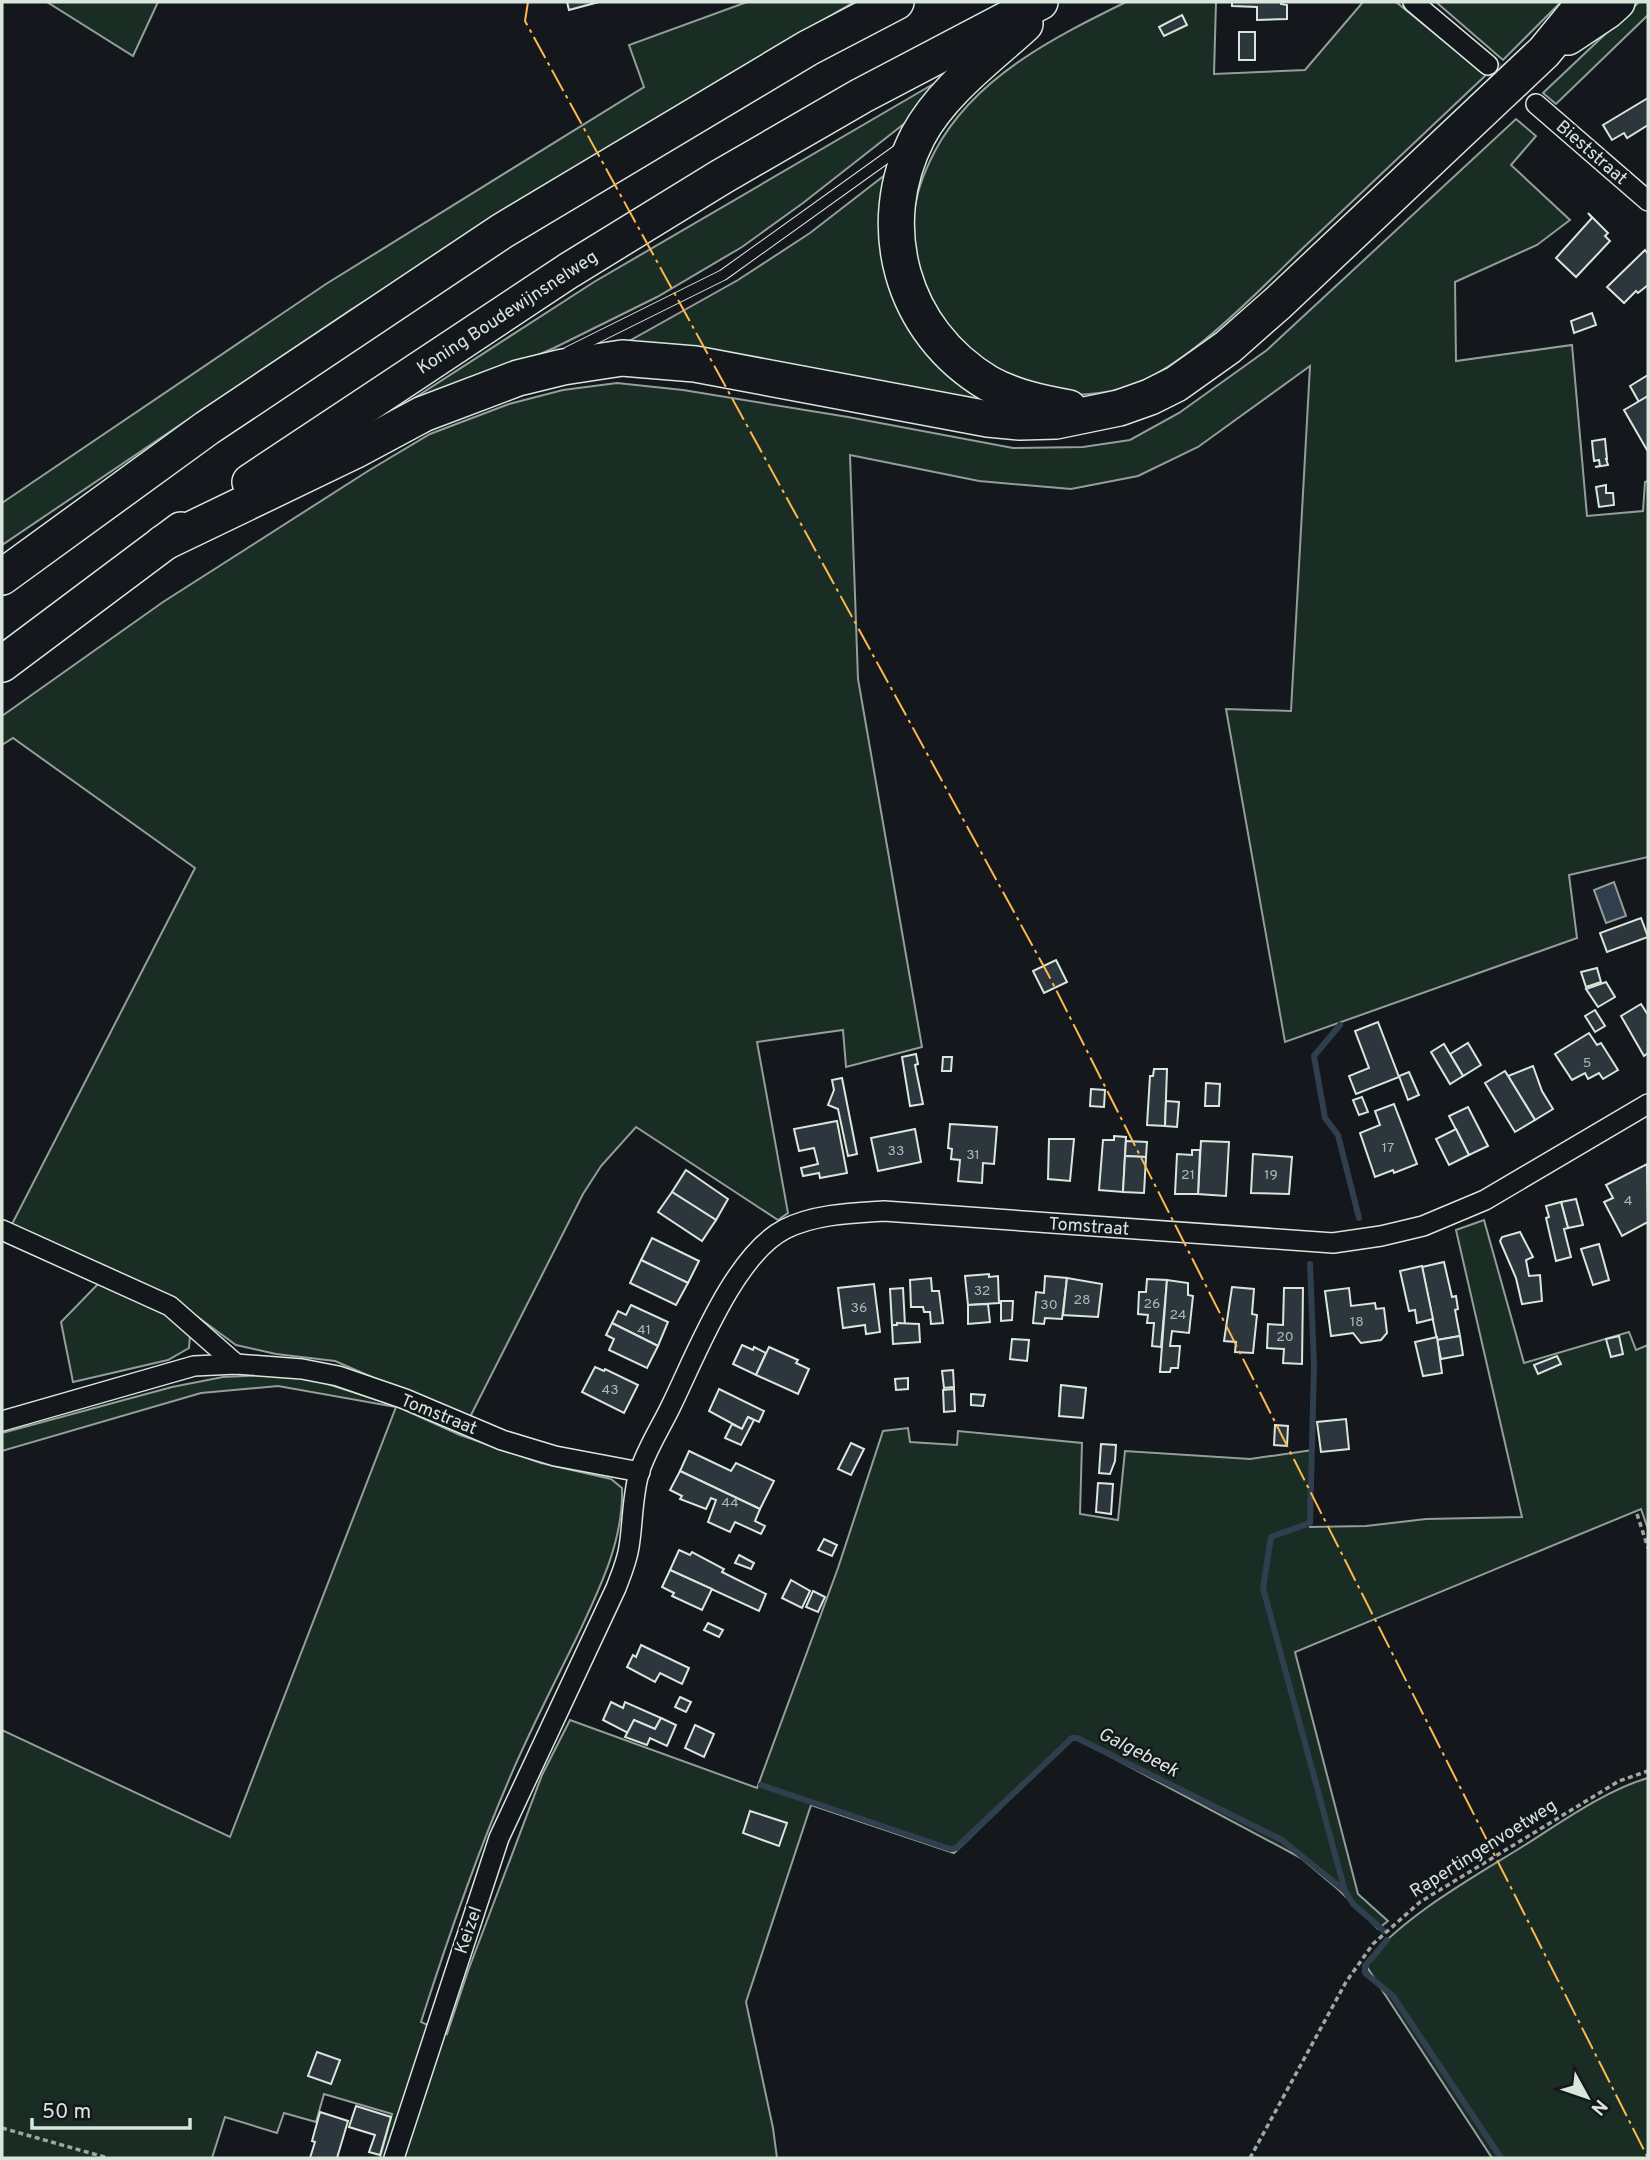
<svg xmlns="http://www.w3.org/2000/svg" width="1650" height="2160" viewBox="0 0 1650 2160" font-family="Overpass,sans-serif">
	<rect width="100%" height="100%" fill="#14181c"/>
	<g fill="#1a2d24" stroke="#939e99" stroke-width="2">
		<polygon points="47,2 158,2 133,56"/>
		<polygon points="747,2 854,2 728,75 349,311 2,545 2,503 326,284 644,87 629,45"/>
		<path d="M1126,2H1216L1214,74L1305,70L1363,2H1396L1486,75C1425,133 1364,191 1303,248C1256,293 1186,369 1124,388C1094,396 1054,399 1024,386C997,375 950,338 936,312C921,284 911,245 914,214C916,193 925,170 935,151C974,77 1055,37 1126,2Z"/>
		<polygon points="1436,2 1561,2 1503,60"/>
		<polygon points="1639,2 1648,2 1648,15 1556,104 1543,93"/>
		<polygon points="959,69 914,116 803,203 742,247 657,297 554,348 368,428 594,282"/>
		<polygon points="1516,119 1536,136 1511,165 1570,220 1537,245 1455,282 1456,361 1572,345 1587,516 1643,511 1645,482 1648,481 1648,857 1569,875 1577,938 1285,1042 1226,709 1291,711 1310,366 1198,447 1138,476 1071,489 979,481 850,455 858,679 922,1047 846,1067 843,1030 757,1042 788,1213 778,1220 636,1127 601,1166 583,1194 469,1419 335,1361 276,1354 236,1345 176,1301 11,1226 195,868 13,738 2,745 2,716 163,602 368,471 430,434 509,404 563,390 617,383 683,390 848,417 1013,448 1083,447 1130,440 1179,413 1267,350"/>
		<polygon points="894,168 886,254 1025,412 615,349 738,280 810,233"/>
		<path d="M1484,1220L1524,1363L1629,1332L1636,1350L1648,1345V1529L1641,1509L1295,1652L1358,1894L1388,1921L1378,1929L1339,1890L1301,1858L1074,1737L954,1853L811,1805L746,2002L773,2128L777,2158H380L392,2114L324,2094L316,2122L284,2113L277,2133L225,2117L212,2158H2V1730L230,1837L396,1407L278,1386L201,1393L2,1451V1433L172,1387L223,1377L267,1375L312,1379L396,1406L460,1435L541,1463L611,1479L622,1488C624,1541 598,1592 576,1639C553,1686 528,1734 508,1782C474,1861 447,1941 421,2022L447,2034L468,1971L542,1775L570,1720L757,1788L838,1568L883,1431L908,1428L910,1442L957,1445L958,1431L1082,1443L1080,1514L1118,1520L1125,1451L1250,1459L1313,1450L1310,1527L1366,1526L1426,1519L1522,1517L1456,1230Z"/>
		<polygon points="99,1283 158,1308 190,1336 189,1348 168,1360 73,1382 61,1322"/>
		<path d="M1648,1778V2158H1492L1365,1964C1401,1917 1474,1877 1525,1845C1561,1822 1608,1789 1648,1778Z"/>
	</g>
	<polygon fill="#2f3f4d" stroke="#939e99" stroke-width="2" points="1614,882 1626,916 1606,923 1594,890"/>
	<g fill="none" stroke-linecap="round" stroke-linejoin="round">
		<g stroke="#2f3f4d" stroke-width="6">
			<polyline points="1340,1025 1314,1056 1325,1118 1338,1135 1359,1218"/>
			<polyline points="1310,1264 1314,1365 1310,1523 1271,1537 1263,1588 1345,1891"/>
			<polyline points="761,1785 950,1849 956,1848 1072,1738 1077,1738 1282,1840 1345,1891 1353,1904 1384,1931"/>
			<polyline points="1387,1940 1365,1966 1365,1973 1393,1996 1501,2158"/>
		</g>
	</g>
	<g fill="#2c363c" stroke="#d8e6dc" stroke-width="2">
		<polygon points="567,2 599,2 569,10"/>
		<polygon points="1232,2 1281,2 1281,4 1287,5 1287,19 1257,20 1257,7 1232,6"/>
		<polygon points="1182,15 1187,25 1164,36 1159,27"/>
		<rect x="1239" y="32" width="16" height="28"/>
		<polygon points="1648,98 1648,125 1627,138 1624,133 1612,140 1603,125"/>
		<polygon points="1588,213 1608,233 1605,236 1610,241 1576,277 1556,258 1592,218"/>
		<polygon points="1645,250 1648,254 1648,285 1638,293 1636,291 1624,303 1607,287"/>
		<polygon points="1592,313 1596,325 1574,333 1571,321"/>
		<polygon points="1648,375 1648,396 1639,402 1630,386"/>
		<polygon points="1648,396 1648,450 1647,450 1624,410"/>
		<polygon points="1605,439 1607,459 1606,459 1608,465 1595,467 1600,466 1599,460 1594,461 1592,441"/>
		<polygon points="1606,485 1606,493 1613,493 1614,505 1599,507 1596,487"/>
		<polygon points="1641,918 1648,937 1607,952 1600,933"/>
		<polygon points="1056,960 1067,982 1044,993 1033,971"/>
		<polygon points="1597,968 1601,982 1586,987 1581,972"/>
		<polygon points="1606,982 1615,997 1598,1007 1586,989"/>
		<polygon points="1641,1004 1648,1015 1648,1053 1644,1056 1621,1016"/>
		<polygon points="1595,1010 1605,1026 1595,1032 1585,1016"/>
		<polygon points="1378,1022 1399,1077 1356,1094 1349,1076 1369,1068 1355,1031"/>
		<polygon points="1589,1033 1597,1045 1601,1043 1618,1070 1603,1079 1599,1073 1588,1079 1585,1073 1572,1080 1555,1054"/>
		<polygon points="1468,1043 1481,1065 1463,1076 1450,1054"/>
		<polygon points="1444,1044 1463,1076 1450,1084 1431,1052"/>
		<polygon points="916,1054 918,1064 915,1065 923,1104 910,1106 902,1057"/>
		<polygon points="943,1057 952,1057 951,1071 942,1071"/>
		<polygon points="1533,1066 1542,1091 1553,1109 1535,1120 1508,1076"/>
		<polygon points="1154,1069 1167,1069 1165,1126 1147,1125 1150,1076 1153,1076"/>
		<polygon points="1505,1071 1535,1120 1515,1132 1485,1083"/>
		<polygon points="1409,1072 1419,1095 1408,1100 1399,1076"/>
		<polygon points="842,1078 857,1154 848,1156 838,1109 828,1105 834,1090 832,1080"/>
		<polygon points="1206,1083 1220,1084 1219,1106 1205,1106"/>
		<polygon points="1091,1089 1105,1090 1104,1107 1090,1106"/>
		<polygon points="1362,1097 1368,1112 1359,1115 1353,1100"/>
		<polygon points="1166,1101 1179,1102 1177,1127 1165,1126"/>
		<polygon points="1394,1104 1417,1164 1394,1173 1393,1170 1375,1177 1360,1133 1380,1125 1375,1111"/>
		<polygon points="1468,1107 1488,1146 1469,1155 1449,1116"/>
		<polygon points="837,1121 847,1173 820,1178 819,1173 803,1176 801,1168 818,1164 814,1148 799,1151 794,1129"/>
		<polygon points="950,1124 997,1127 994,1164 983,1163 982,1183 958,1181 960,1160 951,1159 952,1149 948,1148"/>
		<polygon points="915,1129 921,1162 878,1171 871,1138"/>
		<polygon points="1456,1129 1469,1155 1449,1165 1436,1139"/>
		<polygon points="1114,1136 1126,1137 1123,1192 1099,1190 1103,1140 1114,1140"/>
		<polygon points="1049,1139 1074,1139 1070,1181 1048,1179"/>
		<polygon points="1126,1141 1147,1142 1146,1157 1125,1156"/>
		<polygon points="1201,1141 1229,1142 1226,1196 1198,1194"/>
		<polygon points="1192,1150 1200,1150 1198,1194 1175,1194 1177,1154 1192,1155"/>
		<polygon points="1253,1154 1292,1157 1289,1194 1251,1193"/>
		<polygon points="1125,1156 1146,1157 1144,1193 1123,1192"/>
		<polygon points="1647,1164 1648,1222 1622,1236 1604,1202 1613,1198 1606,1185"/>
		<polygon points="686,1170 728,1199 716,1220 672,1192"/>
		<polygon points="672,1192 716,1220 702,1241 658,1212"/>
		<polygon points="1576,1199 1583,1225 1568,1228 1561,1202"/>
		<polygon points="1561,1202 1568,1228 1564,1229 1571,1257 1556,1261 1546,1218 1549,1217 1546,1206"/>
		<polygon points="1520,1232 1533,1257 1526,1260 1529,1276 1540,1275 1542,1301 1522,1304 1516,1278 1500,1241 1502,1237"/>
		<polygon points="652,1238 699,1261 688,1283 641,1260"/>
		<polygon points="1599,1244 1609,1280 1593,1285 1581,1249"/>
		<polygon points="641,1260 688,1283 676,1305 630,1283"/>
		<polygon points="1444,1262 1452,1297 1456,1296 1458,1309 1455,1310 1460,1336 1437,1340 1422,1267"/>
		<polygon points="1422,1266 1433,1319 1417,1323 1415,1310 1409,1311 1400,1271"/>
		<polygon points="989,1274 989,1277 998,1276 999,1303 968,1305 965,1276"/>
		<polygon points="1045,1276 1067,1278 1062,1319 1045,1318 1044,1324 1033,1323 1036,1292 1044,1293"/>
		<polygon points="931,1278 932,1291 939,1291 943,1323 931,1324 930,1312 924,1312 923,1307 911,1307 910,1280"/>
		<polygon points="1067,1278 1102,1284 1098,1317 1063,1315"/>
		<polygon points="1147,1279 1167,1280 1161,1347 1152,1346 1154,1323 1147,1323 1148,1315 1138,1314 1139,1292 1146,1292"/>
		<polygon points="1167,1280 1188,1283 1188,1295 1193,1296 1189,1333 1172,1331 1170,1346 1180,1346 1178,1368 1171,1368 1170,1372 1160,1372"/>
		<polygon points="874,1284 880,1332 866,1334 865,1325 843,1328 838,1288"/>
		<polygon points="1232,1287 1254,1289 1252,1314 1257,1315 1253,1353 1235,1352 1236,1342 1224,1341"/>
		<polygon points="903,1288 905,1325 897,1323 897,1325 892,1325 890,1289"/>
		<polygon points="1284,1288 1303,1288 1302,1364 1283,1363 1284,1349 1267,1348 1268,1324 1283,1325"/>
		<polygon points="1349,1288 1351,1306 1375,1303 1376,1309 1384,1308 1387,1333 1381,1340 1361,1343 1353,1333 1331,1336 1325,1291"/>
		<polygon points="1001,1301 1013,1301 1012,1320 1001,1321"/>
		<polygon points="988,1304 990,1322 968,1324 968,1305"/>
		<polygon points="631,1305 668,1322 658,1346 612,1323 618,1311 626,1315"/>
		<polygon points="612,1323 658,1346 647,1368 609,1350 614,1339 606,1335"/>
		<polygon points="897,1323 919,1324 920,1342 893,1344 892,1325 897,1325"/>
		<polygon points="1460,1336 1463,1355 1441,1359 1437,1340"/>
		<polygon points="1619,1336 1623,1354 1611,1357 1606,1339"/>
		<polygon points="1437,1337 1442,1373 1423,1376 1415,1342"/>
		<polygon points="1012,1339 1029,1340 1027,1361 1010,1359"/>
		<polygon points="742,1345 753,1350 754,1347 766,1353 756,1375 733,1364"/>
		<polygon points="769,1347 798,1360 796,1363 809,1369 798,1394 756,1375"/>
		<polygon points="1557,1356 1561,1364 1538,1374 1534,1365"/>
		<polygon points="595,1367 604,1371 605,1369 638,1385 624,1413 582,1392"/>
		<polygon points="953,1370 954,1387 944,1388 942,1371"/>
		<polygon points="908,1378 908,1389 896,1390 895,1379"/>
		<polygon points="1061,1385 1086,1388 1083,1418 1059,1416"/>
		<polygon points="719,1389 764,1411 759,1422 748,1417 742,1429 709,1411"/>
		<polygon points="954,1389 955,1411 944,1412 943,1390"/>
		<polygon points="971,1394 985,1395 983,1406 971,1405"/>
		<polygon points="748,1417 754,1420 741,1445 725,1438 732,1424 742,1429"/>
		<polygon points="1346,1419 1349,1449 1321,1452 1317,1422"/>
		<polygon points="1275,1425 1288,1426 1287,1446 1274,1445"/>
		<polygon points="851,1443 864,1449 851,1475 838,1469"/>
		<polygon points="1101,1444 1116,1445 1115,1461 1110,1474 1099,1473"/>
		<polygon points="689,1451 731,1471 736,1463 774,1481 760,1509 680,1471"/>
		<polygon points="680,1471 760,1509 755,1521 765,1526 761,1534 735,1522 730,1532 708,1522 716,1500 711,1498 706,1509 680,1499 682,1496 670,1490"/>
		<polygon points="1098,1483 1113,1484 1111,1514 1096,1512"/>
		<polygon points="824,1539 837,1545 832,1556 818,1550"/>
		<polygon points="679,1550 690,1555 692,1552 724,1569 722,1572 766,1594 759,1611 670,1570"/>
		<polygon points="739,1555 754,1563 751,1569 735,1563"/>
		<polygon points="670,1570 712,1589 702,1610 672,1596 674,1593 662,1587"/>
		<polygon points="791,1580 810,1591 802,1608 782,1598"/>
		<polygon points="813,1591 825,1597 818,1612 806,1607"/>
		<polygon points="708,1623 723,1630 719,1637 704,1630"/>
		<polygon points="641,1645 689,1668 682,1684 660,1673 655,1682 627,1667 633,1655 636,1657"/>
		<polygon points="680,1697 691,1702 686,1712 675,1707"/>
		<polygon points="611,1702 623,1708 625,1702 661,1718 655,1729 634,1720 628,1733 603,1720"/>
		<polygon points="661,1718 676,1725 667,1746 650,1738 647,1745 625,1737 634,1720 655,1729"/>
		<polygon points="695,1725 714,1734 704,1757 685,1748"/>
		<polygon points="750,1811 787,1823 779,1846 743,1833"/>
		<polygon points="317,2052 340,2060 331,2084 308,2076"/>
		<polygon points="356,2106 391,2117 380,2155 369,2152 375,2135 349,2127"/>
		<polygon points="320,2112 348,2121 337,2158 310,2158 315,2142 312,2141"/>
	</g>
	<g fill="none" stroke-linecap="round" stroke-linejoin="round">
		<polyline stroke="#313739" stroke-width="19" stroke-dasharray="19 10" stroke-linecap="butt" points="1488,65 1536,104"/>
		<defs>
			<polyline id="service" points="568,352 723,275 903,146"/>
			<g id="minor">
				<polyline points="1413,2 1488,65"/>
				<polyline points="1536,104 1648,201"/>
				<polyline points="2,1230 170,1306 236,1364"/>
				<polyline points="2,1421 194,1366 236,1364 302,1369 338,1376 405,1399 502,1440 555,1456 640,1472"/>
				<path d="M394,2158L499,1838L616,1588C621,1575 627,1561 629,1547C633,1523 632,1498 639,1473C646,1450 661,1427 671,1406C696,1355 734,1255 785,1229C815,1214 852,1213 884,1211L1333,1243L1381,1236L1423,1226L1485,1200L1648,1104"/>
			</g>
			<g id="motorway">
				<path d="M1025,24C988,58 942,91 918,136C872,225 901,331 988,383C1013,397 1041,403 1069,408"/>
				<polyline points="1568,37 1607,11 1617,2"/>
				<polyline points="250,482 568,271 721,177 861,96 1040,2"/>
				<polyline points="163,543 354,451 423,414 518,378 563,367 622,358 695,364 988,419 1020,422 1056,421 1119,408 1150,397 1176,384 1228,347 1278,303 1544,52 1585,2"/>
				<polyline points="2,577 207,428 502,231 808,48 896,2"/>
				<polyline points="2,664 181,530"/>
			</g>
		</defs>
		<use href="#service" stroke="#d8e6dc" stroke-width="12"/>
		<use href="#minor" stroke="#d8e6dc" stroke-width="22"/>
		<use href="#motorway" stroke="#d8e6dc" stroke-width="38"/>
		<g stroke="#9da8a2" stroke-width="3.5" stroke-dasharray="5 3.5" stroke-linecap="butt">
			<polyline points="1637,1514 1648,1548"/>
			<polyline points="2,2128 108,2158"/>
			<polyline points="1250,2158 1346,1982 1373,1944 1420,1902 1619,1781 1648,1771"/>
		</g>
		<use href="#service" stroke="#14181c" stroke-width="10"/>
		<use href="#minor" stroke="#14181c" stroke-width="19"/>
		<use href="#motorway" stroke="#14181c" stroke-width="35"/>
		<polyline stroke="#ffb74d" stroke-width="2" stroke-dasharray="24 5 3.5 5" stroke-linecap="butt" points="528,2 525,21 1048,974 1648,2158"/>
	</g>
	<g text-anchor="middle" stroke-width="5" stroke-linejoin="round" paint-order="stroke">
		<g font-size="14" fill="#adbab4">
			<text x="1587" y="1067">5</text>
			<text x="1388" y="1152">17</text>
			<text x="896" y="1155">33</text>
			<text x="973" y="1159">31</text>
			<text x="1188" y="1179">21</text>
			<text x="1271" y="1179">19</text>
			<text x="1628" y="1205">4</text>
			<text x="982" y="1295">32</text>
			<text x="1082" y="1304">28</text>
			<text x="1152" y="1308">26</text>
			<text x="1049" y="1309">30</text>
			<text x="859" y="1312">36</text>
			<text x="1178" y="1319">24</text>
			<text x="1357" y="1326">18</text>
			<text x="644" y="1334">41</text>
			<text x="1285" y="1341">20</text>
			<text x="610" y="1394">43</text>
			<text x="730" y="1507">44</text>
		</g>
		<g font-size="18" fill="#d8e6dc" stroke="#14181c">
			<text transform="translate(1592 152) rotate(41)" y="6">Bieststraat</text>
			<text transform="translate(507 312) rotate(-33)" y="6">Koning Boudewijnsnelweg</text>
			<text transform="translate(1089 1226) rotate(4)" y="6">Tomstraat</text>
			<text transform="translate(439 1414) rotate(22)" y="6">Tomstraat</text>
			<text transform="translate(1483 1848) rotate(-32)" y="6">Rapertingenvoetweg</text>
			<text transform="translate(468 1930) rotate(-71)" y="6">Keizel</text>
		</g>
		<g font-size="19" font-style="italic" fill="#d8e6dc" stroke="#14181c">
			<text transform="translate(1139 1751) rotate(27)" y="7">Galgebeek</text>
		</g>
	</g>
	<rect width="1650" height="2160" fill="none" stroke="#d8e6dc" stroke-width="7"/>
	<g transform="translate(1587 2097) rotate(130)" stroke="#14181c" stroke-width="5" paint-order="stroke">
	<path d="M0-5L12 26L0 18L-12 26Z" fill="#d8e6dc"/>
	<text y="-10" font-size="19" font-weight="bold" text-anchor="middle" fill="#d8e6dc">N</text>
	</g>
	<path d="M32 2118v10h158v-10" fill="none" stroke="#d8e6dc" stroke-width="3.5"/>
	<text x="42" y="2118" font-size="21" fill="#d8e6dc" stroke="#14181c" stroke-width="5" paint-order="stroke">50 m</text>
</svg>
